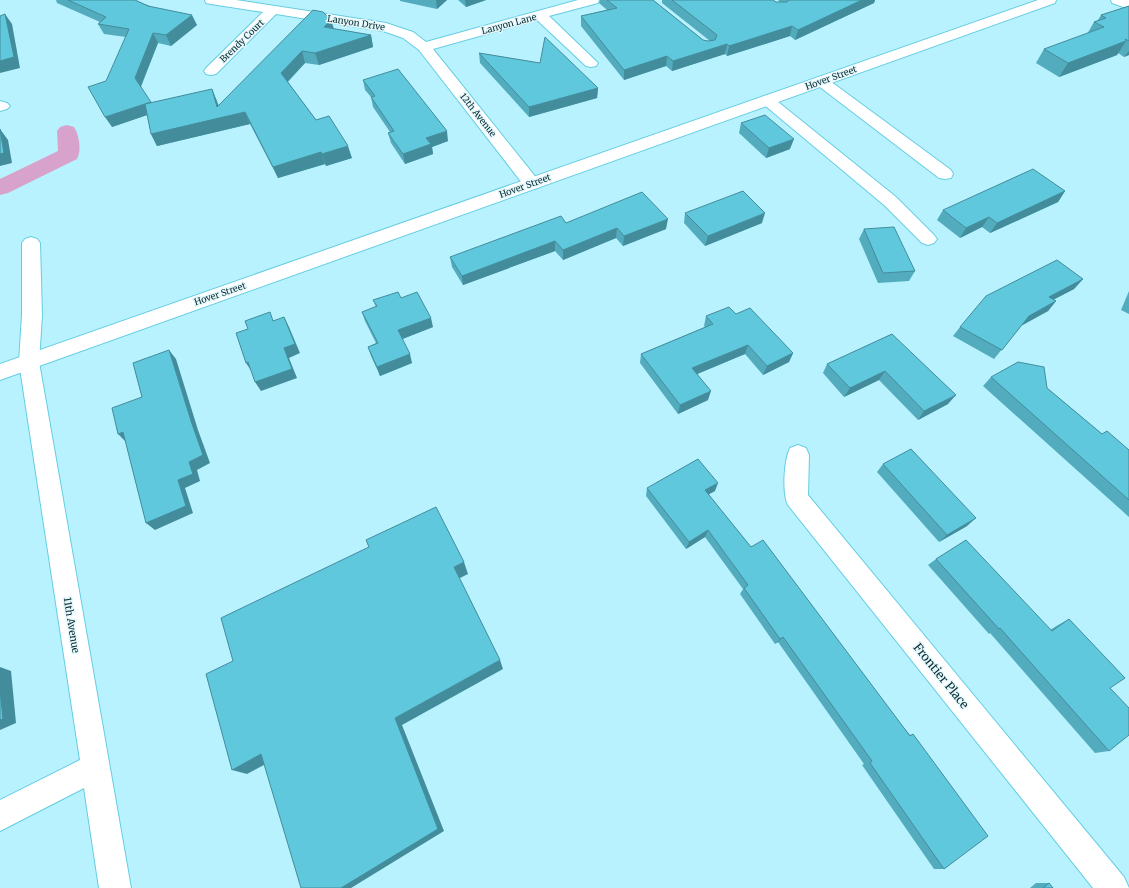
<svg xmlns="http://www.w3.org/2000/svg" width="1129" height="888" viewBox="0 0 1129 888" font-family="Merriweather,serif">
	<rect width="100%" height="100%" fill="#b9f2ff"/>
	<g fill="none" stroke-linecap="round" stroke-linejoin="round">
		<path fill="#d7a3cd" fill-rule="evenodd" d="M67,125L74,127C79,134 82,151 77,159L8,193L0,195V179L58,151L57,131L60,127Z"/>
		<defs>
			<g id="minor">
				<polygon points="205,0 236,0 386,23 413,32 426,42 578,0 599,0 598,3 549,16 598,63 596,66 591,67 586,66 537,20 433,49 538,180 540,184 538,188 532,189 526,188 419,50 403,38 383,31 276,14 216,74 211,75 206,74 204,71 206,68 263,12 211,4 206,3"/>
				<polygon points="1111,0 1129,0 1129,9 1112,3"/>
				<polygon points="821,77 826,78 951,170 953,174 951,178 945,179 939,178 816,84 814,81 816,78"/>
				<polygon points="767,95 772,97 896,197 934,235 937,239 934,243 928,245 922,243 884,205 762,103 759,100 762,97"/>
				<polygon points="0,101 7,103 10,106 7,109 0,111"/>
				<polygon points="31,237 37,239 40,243 42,315 39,362 131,888 99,888 84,788 0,831 0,800 80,760 19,362 22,315 22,243 25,239"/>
				<path d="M798,445L806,448L809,455L808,495L1124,877L1129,888H1093L788,505C782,493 784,460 790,448Z"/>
			</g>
			<polygon id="major" points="1038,0 1056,0 1055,3 0,380 0,364"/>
		</defs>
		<use href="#minor" stroke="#65cde2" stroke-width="2"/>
		<use href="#major" stroke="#65cde2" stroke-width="2"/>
		<use href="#minor" fill="#fff" fill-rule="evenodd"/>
		<use href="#major" fill="#fff" fill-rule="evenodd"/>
	</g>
	<g fill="#53acbe">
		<polygon points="56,0 135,0 197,25 171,46 158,43 141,87 151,103 212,89 218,105 334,29 371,35 373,47 319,65 305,63 288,82 316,120 352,158 326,166 325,164 278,178 250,124 157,146 151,134 147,115 112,127 126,37 104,34 98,24 100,22 57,3"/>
		<polygon points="400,0 447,0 437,9 400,1"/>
		<polygon points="458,0 486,0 466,7"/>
		<polygon points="600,0 653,0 703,40 708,41 710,41 662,3 662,0 773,0 776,2 780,2 778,0 875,0 874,3 795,40 790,36 727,56 725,54 672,71 666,66 624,80 581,26 581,16 607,10 599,3"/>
		<polygon points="1129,6 1129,55 1124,57 1118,53 1117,55 1059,77 1036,63 1044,49 1087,34 1094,22 1098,20 1101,15"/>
		<polygon points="479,53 540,63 598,88 597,98 529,117 480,63"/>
		<polygon points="363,80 448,141 432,147 433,154 405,164 391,143 388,133 390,132 373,107 371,97 365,90"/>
		<polygon points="741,123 790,149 766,158 739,133"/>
		<polygon points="1065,191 1058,202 990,233 982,227 960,238 937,220 943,210"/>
		<polygon points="685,213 762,223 705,246 684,223"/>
		<polygon points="566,223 666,229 623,246 616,238 563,260 555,251 463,285 452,267 450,257"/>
		<polygon points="864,229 915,271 909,281 878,283 859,239"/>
		<polygon points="1083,279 1074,289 1053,300 1056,301 1048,311 1022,325 994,359 953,336 960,327"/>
		<polygon points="1129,291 1129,314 1121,310"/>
		<polygon points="401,298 433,327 402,339 412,363 380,376 371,356 368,347 376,343 365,321 362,312 376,307 373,300"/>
		<polygon points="736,314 793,353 789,362 763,375 745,354 697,374 708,400 678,414 640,363 641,354 705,327 704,326 706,316"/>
		<polygon points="892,334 948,404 918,420 879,380 844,397 823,373 827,364"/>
		<polygon points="991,377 1047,388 1102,434 1129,450 1129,517 983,386"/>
		<polygon points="883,464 967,526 939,542 877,472"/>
		<polygon points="647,488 715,491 708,494 751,547 910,735 913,734 944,869 934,869 862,765 864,764 778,642 775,644 740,594 743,589 705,537 686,549 646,496"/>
		<polygon points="936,559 1050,630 1058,625 1069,619 1110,688 1109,751 1095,753 990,633 989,634 928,565"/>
		<polygon points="1036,883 1049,883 1053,888 1030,888"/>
	</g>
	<g fill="#438c9b">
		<polygon points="436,0 447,0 437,9"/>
		<polygon points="465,0 486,0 466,7"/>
		<polygon points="862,0 875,0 874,3 795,40 798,30"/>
		<polygon points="5,14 12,24 20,68 0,73 0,61"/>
		<polygon points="192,15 197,25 171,46 166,35"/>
		<polygon points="331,20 335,32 324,27"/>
		<polygon points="792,26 790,36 727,56 729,46"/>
		<polygon points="153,33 158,43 140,88 135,78"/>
		<polygon points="371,35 373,47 319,65 315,53"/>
		<polygon points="1126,41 1117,55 1059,77 1068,63"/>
		<polygon points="727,44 725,54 672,71 673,61"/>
		<polygon points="302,51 305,63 285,84 281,73"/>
		<polygon points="1129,51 1129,55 1124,57"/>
		<polygon points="667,56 666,66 624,80 624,70"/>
		<polygon points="598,88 597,98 529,117 529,107"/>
		<polygon points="212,89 217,101 222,117 245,112 250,124 157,146 151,134 217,107"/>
		<polygon points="151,102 156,112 112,127 105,117"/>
		<polygon points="0,129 8,140 12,163 0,166"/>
		<polygon points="447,131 448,141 432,147 433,154 405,164 403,154 426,138"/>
		<polygon points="794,139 790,149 766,158 769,148"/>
		<polygon points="348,146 352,158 326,166 322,154"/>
		<polygon points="321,152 325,164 278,178 273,167"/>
		<polygon points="1065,191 1058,202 990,233 997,223"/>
		<polygon points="765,213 762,223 705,246 708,236"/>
		<polygon points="989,217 982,227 960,238 966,228"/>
		<polygon points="668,219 666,229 623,246 624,236"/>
		<polygon points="617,228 616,238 563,260 563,250"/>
		<polygon points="555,241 555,251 463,285 462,276"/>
		<polygon points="1083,279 1074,289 1041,306 1049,297"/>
		<polygon points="1056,301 1048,311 1021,326 1029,316"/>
		<polygon points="284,317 289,327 300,353 289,358 297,378 261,391 255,382 284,348"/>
		<polygon points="431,318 433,327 400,340 398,330"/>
		<polygon points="748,345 745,354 690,377 692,368"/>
		<polygon points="169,350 176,359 198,430 210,463 197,470 200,481 185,488 193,513 155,530 146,523 178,480 189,462 191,421"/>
		<polygon points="793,353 789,362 763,375 767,366"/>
		<polygon points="410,354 412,363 380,376 377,367"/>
		<polygon points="248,362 252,372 246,363"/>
		<polygon points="885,371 879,380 844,397 850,388"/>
		<polygon points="711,391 708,400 678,414 680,405"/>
		<polygon points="956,395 948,404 918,420 924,411"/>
		<polygon points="123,432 126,442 118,434"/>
		<polygon points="718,483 715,491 702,498 705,490"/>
		<polygon points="976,518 967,526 939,542 947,535"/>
		<polygon points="708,530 705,537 686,549 689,542"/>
		<polygon points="464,562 468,574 458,579 454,567"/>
		<polygon points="783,637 778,642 775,644 780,639"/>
		<polygon points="500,660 503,669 402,725 444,831 351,888 341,888 395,718"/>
		<polygon points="0,667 11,671 16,723 0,730"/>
		<polygon points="261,754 275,759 247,774 232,770"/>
	</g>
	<g fill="#60c8dd" stroke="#438c9b">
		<polygon points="68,0 135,0 148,6 192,15 166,35 153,33 135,78 151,102 105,117 88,87 106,81 129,29 98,24 106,17"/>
		<polygon points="607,0 653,0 703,40 708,41 715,40 717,35 672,0 773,0 776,2 787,2 789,0 862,0 798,30 792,26 729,46 727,44 673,61 667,56 624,70 581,16 617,8"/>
		<polygon points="1129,6 1129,41 1125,39 1126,41 1068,63 1044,49 1104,27 1094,22 1106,18 1101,15"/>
		<polygon points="313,10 323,12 331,20 324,27 371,35 315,53 302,51 281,73 316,120 329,116 348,146 322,154 321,152 273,167 245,112 151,134 145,104 212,89 217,107"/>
		<polygon points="5,14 14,57 0,61 0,16"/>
		<polygon points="545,37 598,88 529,107 479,53 540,63"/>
		<polygon points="398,69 447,131 426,138 431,144 403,154 388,133 394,131 371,97 375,96 363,80"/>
		<polygon points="765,115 794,139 769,148 741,123"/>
		<polygon points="0,129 4,153 0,154"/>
		<polygon points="1033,169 1065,191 997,223 989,217 966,228 943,210"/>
		<polygon points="743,191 765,213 708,236 685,213"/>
		<polygon points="642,192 668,219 624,236 617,228 563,250 555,241 462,276 450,257 561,216 566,223"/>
		<polygon points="894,227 915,271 883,273 864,229"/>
		<polygon points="1057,260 1083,279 1049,297 1056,301 1029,316 1002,350 960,327 986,296"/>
		<polygon points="398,292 401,298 417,292 431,318 398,330 410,354 377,367 368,347 378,343 362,312 377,306 373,300"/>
		<polygon points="729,307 736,314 750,308 793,353 767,366 748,345 692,368 711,391 680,405 641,354 713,324 706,316"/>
		<polygon points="270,312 273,321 284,317 295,344 284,348 292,369 255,382 248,362 246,363 236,333 248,329 245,321"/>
		<polygon points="892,334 956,395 924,411 885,371 850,388 827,364"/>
		<polygon points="169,350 191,421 203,455 189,462 193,474 178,480 186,506 146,523 123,432 118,434 112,408 142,397 133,363"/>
		<polygon points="1018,362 1044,367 1047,388 1102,434 1107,431 1129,450 1129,500 991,377"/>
		<polygon points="911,449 976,518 947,535 883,464"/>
		<polygon points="698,459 718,483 705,490 751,547 763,540 910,736 913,734 988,836 944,869 870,763 872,761 783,637 780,639 744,588 748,585 708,530 689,542 647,488"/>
		<polygon points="436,507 464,562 454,567 500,660 395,718 438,829 341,888 301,888 261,754 232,770 206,674 233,661 221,618 369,547 366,540"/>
		<polygon points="966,540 1052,631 1069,619 1125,678 1110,688 1129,708 1129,735 1109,751 1000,628 999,629 936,559"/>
		<polygon points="0,689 3,719 0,720"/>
		<polygon points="1049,883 1053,888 1043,888"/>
	</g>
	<g text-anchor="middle" stroke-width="3" stroke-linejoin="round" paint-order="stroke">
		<g font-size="9" fill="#092b32" stroke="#e5f8fc">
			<text transform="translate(356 23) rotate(9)" y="3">Lanyon Drive</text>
			<text transform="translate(509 24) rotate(-15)" y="3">Lanyon Lane</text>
			<text transform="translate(242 41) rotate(-44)" y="3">Brendy Court</text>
			<text transform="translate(831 78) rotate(-20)" y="3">Hover Street</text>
			<text transform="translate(478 115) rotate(52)" y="3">12th Avenue</text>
			<text transform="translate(525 186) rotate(-20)" y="3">Hover Street</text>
			<text transform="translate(220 294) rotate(-19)" y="3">Hover Street</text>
		</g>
		<g font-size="10" fill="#092b32" stroke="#e5f8fc">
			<text transform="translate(72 625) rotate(81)" y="4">11th Avenue</text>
		</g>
		<g font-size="12" fill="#092b32" stroke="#e5f8fc">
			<text transform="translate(941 676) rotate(51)" y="4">Frontier Place</text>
		</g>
	</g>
</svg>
